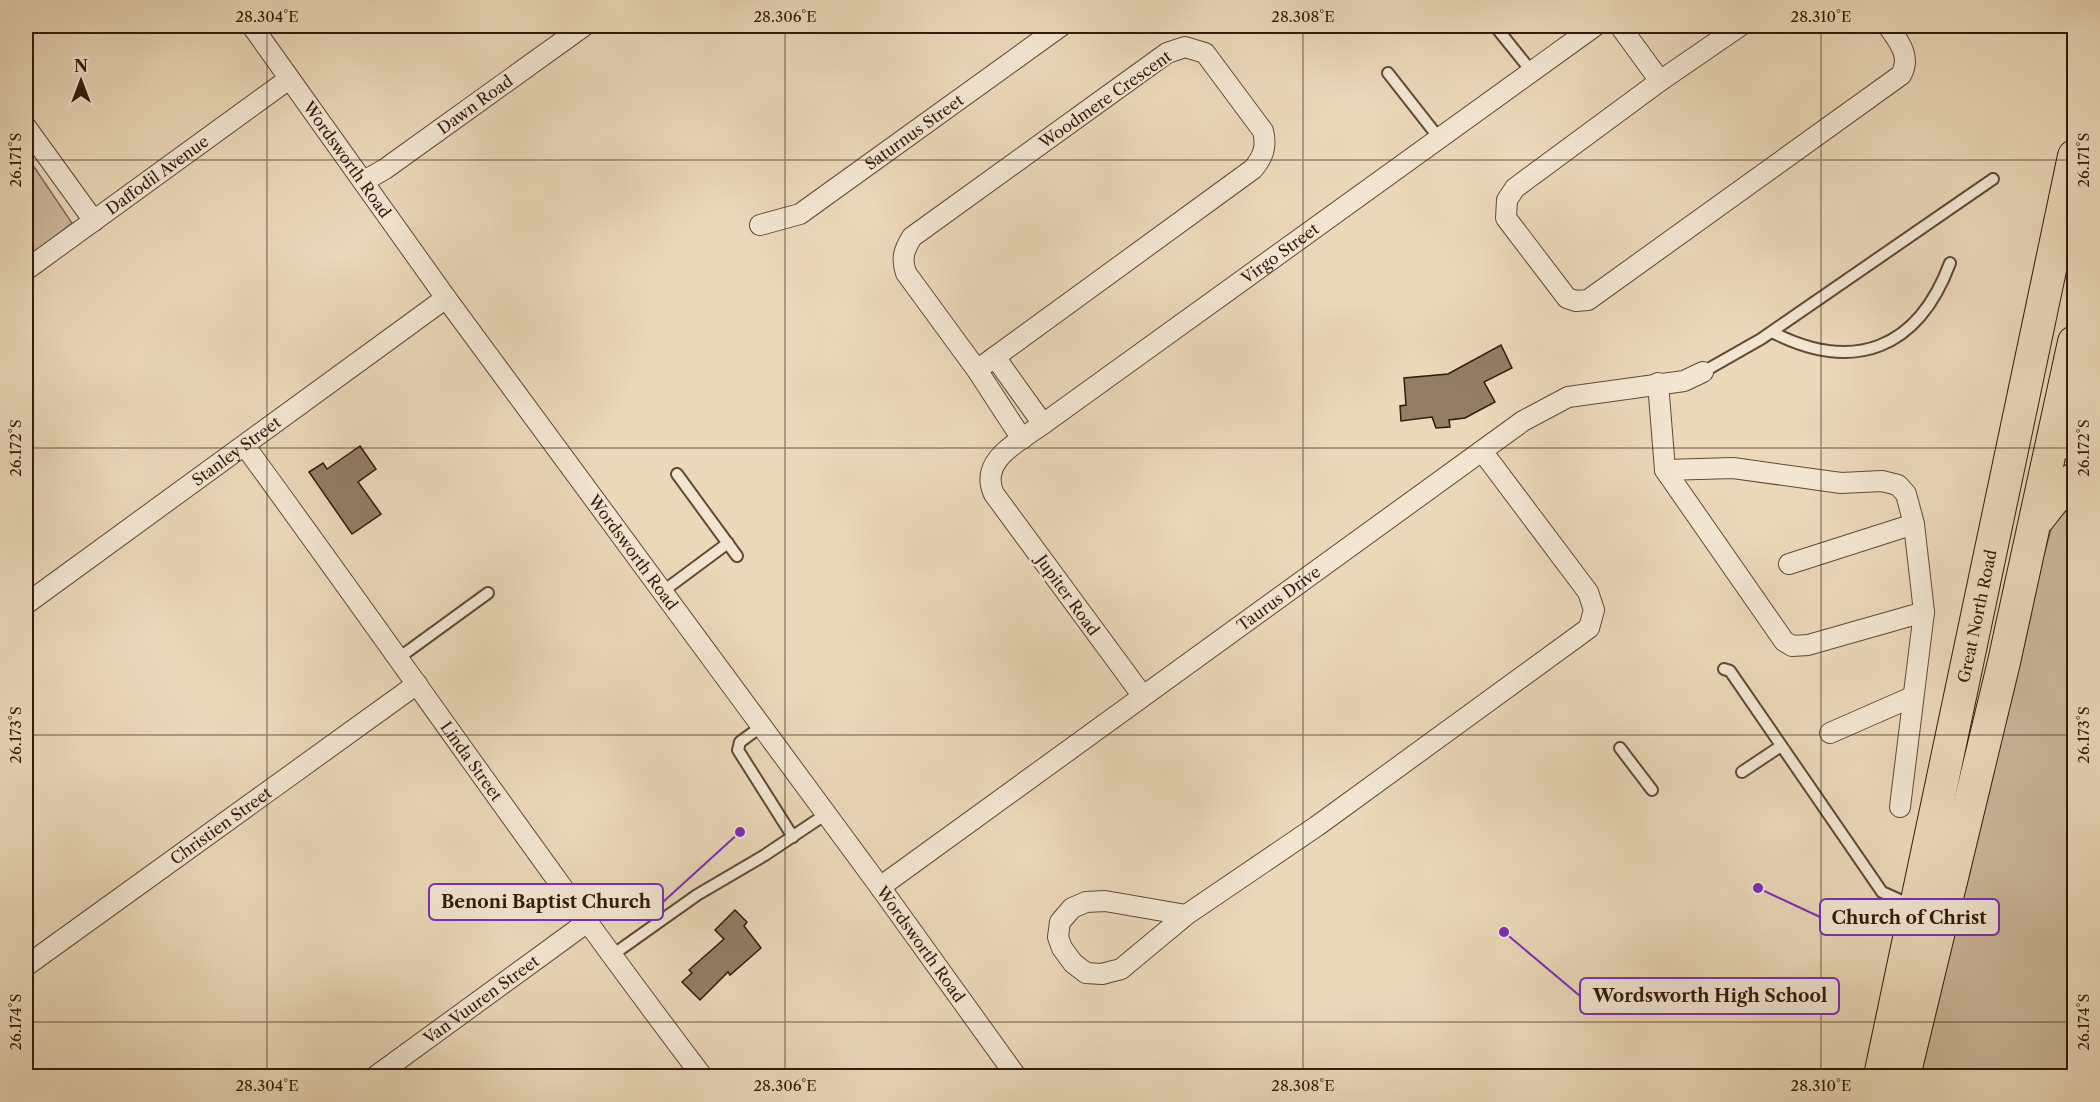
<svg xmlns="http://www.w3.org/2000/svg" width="2100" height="1102" viewBox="0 0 2100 1102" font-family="'Libre Caslon Text',serif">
	<rect width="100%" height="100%" fill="#ebd8b9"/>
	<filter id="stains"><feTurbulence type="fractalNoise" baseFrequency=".00333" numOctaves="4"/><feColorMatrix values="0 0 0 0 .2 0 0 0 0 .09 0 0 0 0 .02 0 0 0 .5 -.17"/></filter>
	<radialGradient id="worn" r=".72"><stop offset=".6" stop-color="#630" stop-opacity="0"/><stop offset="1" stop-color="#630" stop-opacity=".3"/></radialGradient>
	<g fill="#ccb89b" stroke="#806952" stroke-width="1.5">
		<polygon points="26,155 72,223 26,259"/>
		<polygon points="2074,486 2074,1076 1912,1076 2030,604 2057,508"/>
	</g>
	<g fill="#937d65" stroke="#331a0a" stroke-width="1.5">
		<polygon points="1501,345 1512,368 1484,382 1495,402 1465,418 1449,420 1450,427 1436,428 1432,417 1401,421 1400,406 1406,405 1404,378 1448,374"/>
		<polygon points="360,446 376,469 358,482 381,514 352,534 309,472 323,463 327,469"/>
		<polygon points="735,910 747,922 744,926 761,948 730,975 728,972 700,1000 682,982 692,973 689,970 724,939 715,930"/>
	</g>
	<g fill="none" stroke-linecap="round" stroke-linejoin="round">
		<defs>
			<g id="lane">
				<polyline points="1495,26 1532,72"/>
				<polyline points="1388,73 1439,138"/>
				<path d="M1772,332C1854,374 1918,349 1950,263"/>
				<polyline points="1703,372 1761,339 1993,179"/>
				<polyline points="677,474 737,556"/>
				<polyline points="662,592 728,543"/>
				<polyline points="400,657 488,593"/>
				<polyline points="1724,669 1730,671 1882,892 1913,906"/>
				<polyline points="762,726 740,742 738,750 793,837"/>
				<polyline points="1620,748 1652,790"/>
				<polyline points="1742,772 1781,746"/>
				<polyline points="611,956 697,895 765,855 826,814"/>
			</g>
			<g id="street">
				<path id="s1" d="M252,26L446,298L880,887L1016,1076"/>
				<polyline points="1620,26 1660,81"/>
				<path d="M1740,26L1660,81L1515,188L1507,200L1506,218L1567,298L1576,301L1588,300L1901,75C1912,57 1898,40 1888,26"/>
				<polyline points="26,127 94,221"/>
				<path id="s2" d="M364,181L385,169L584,26"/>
				<path id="s3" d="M760,225L800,214L1061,26"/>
				<path id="s4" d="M26,270L289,79"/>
				<polyline points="995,357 1043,424"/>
				<path d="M977,370L1253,169C1263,157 1267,147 1263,131L1205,53L1185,47L1167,53L912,237C904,250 901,258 906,273L977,370L1022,439"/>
				<polyline points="1658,383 1665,470 1784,641 1792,646 1808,645 1924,612"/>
				<path id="s5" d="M245,446C398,655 545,869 702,1076"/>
				<polyline points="2053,446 2074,450"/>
				<polyline points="1665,470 1733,468 1841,483 1882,481 1898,485 1906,494 1914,524 1924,612 1900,807"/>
				<polyline points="1789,564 1914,524"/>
				<path id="s6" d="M26,604L446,298"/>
				<path id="s7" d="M1142,695L994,494C978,460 1020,441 1043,424L1595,26"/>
				<polyline points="1830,733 1912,697"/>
				<path id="s8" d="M880,887L1523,421L1568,397L1684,381L1703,372"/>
				<polyline points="1186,915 1105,901 1086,902 1072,908 1060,922 1058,937 1062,948 1073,963 1086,973 1102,974 1121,969 1186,915 1317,826 1589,628 1594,610 1588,592 1482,451"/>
				<path id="s9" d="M26,966L417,684"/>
				<path id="s10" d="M376,1076L586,923"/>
			</g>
			<g id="primary">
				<polyline points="2039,518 2058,494 2074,479"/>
				<path id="s11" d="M1880,1076L2074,156"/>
				<polyline points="1904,1076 2004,662 2074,342"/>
			</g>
		</defs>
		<use href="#lane" stroke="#614a36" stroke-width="14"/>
		<use href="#street" stroke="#614a36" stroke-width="22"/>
		<use href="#primary" stroke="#331a0a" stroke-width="34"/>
		<use href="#lane" stroke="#f2e6d2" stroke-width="10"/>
		<use href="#street" stroke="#f2e6d2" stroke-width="20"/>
		<use href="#primary" stroke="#ebd8b9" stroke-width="32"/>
	</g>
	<path fill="none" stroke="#331a0a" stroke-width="1.5" stroke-opacity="0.45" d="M267,26V1076M785,26V1076M1303,26V1076M1821,26V1076M26,160H2074M26,448H2074M26,735H2074M26,1022H2074"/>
	<g text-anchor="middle" stroke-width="4.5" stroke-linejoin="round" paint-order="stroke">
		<g font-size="16" fill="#331a0a" stroke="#f2e6d2">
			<text transform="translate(1105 99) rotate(-35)" y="6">Woodmere Crescent</text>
			<text dy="6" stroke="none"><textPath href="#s2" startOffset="135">Dawn Road</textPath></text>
			<text dy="6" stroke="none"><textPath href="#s3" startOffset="182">Saturnus Street</textPath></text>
			<text dy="6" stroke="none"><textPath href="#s1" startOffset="164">Wordsworth Road</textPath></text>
			<text dy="6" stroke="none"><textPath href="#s4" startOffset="162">Daffodil Avenue</textPath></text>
			<text dy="6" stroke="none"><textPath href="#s7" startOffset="636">Virgo Street</textPath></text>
			<text dy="6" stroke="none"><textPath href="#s6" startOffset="260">Stanley Street</textPath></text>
			<text dy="6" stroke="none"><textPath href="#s1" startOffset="650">Wordsworth Road</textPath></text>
			<text transform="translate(1068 595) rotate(54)" y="6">Jupiter Road</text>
			<text dy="6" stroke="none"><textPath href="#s8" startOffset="492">Taurus Drive</textPath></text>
			<text dy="6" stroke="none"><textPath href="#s11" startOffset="470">Great North Road</textPath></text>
			<text dy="6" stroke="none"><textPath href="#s5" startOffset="388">Linda Street</textPath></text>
			<text dy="6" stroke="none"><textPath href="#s9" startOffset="240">Christien Street</textPath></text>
			<text dy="6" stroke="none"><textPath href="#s1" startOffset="1136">Wordsworth Road</textPath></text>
			<text dy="6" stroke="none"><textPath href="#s10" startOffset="130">Van Vuuren Street</textPath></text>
		</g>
	</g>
	<path fill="none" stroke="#7b2cbf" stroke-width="2" d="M740 832L663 902M1758 888L1820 917M1504 932L1580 996"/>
	<g fill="#7b2cbf" stroke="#f2e6d2" stroke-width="2">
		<circle cx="740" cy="832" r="6"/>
		<circle cx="1758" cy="888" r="6"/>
		<circle cx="1504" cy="932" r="6"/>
	</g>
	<g fill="#f2e6d2" stroke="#7b2cbf" stroke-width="2">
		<rect x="429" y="884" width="234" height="36" rx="6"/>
		<rect x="1820" y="899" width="179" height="36" rx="6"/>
		<rect x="1580" y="978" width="259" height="36" rx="6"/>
	</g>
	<g font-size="18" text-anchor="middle" font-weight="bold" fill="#331a0a">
		<text x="546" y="908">Benoni Baptist Church</text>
		<text x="1909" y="924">Church of Christ</text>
		<text x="1710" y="1002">Wordsworth High School</text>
	</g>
	<rect width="2100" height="1102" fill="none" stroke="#ebd8b9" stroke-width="66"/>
	<g transform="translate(81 81)" stroke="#f2e6d2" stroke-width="4.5" paint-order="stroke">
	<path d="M0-4.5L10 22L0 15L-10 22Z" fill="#331a0a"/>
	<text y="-9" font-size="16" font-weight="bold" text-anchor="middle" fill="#331a0a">N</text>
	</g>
	<rect x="33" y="33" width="2034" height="1036" fill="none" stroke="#331a0a" stroke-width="2"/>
	<g font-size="15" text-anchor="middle" fill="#331a0a">
		<text x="267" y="22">28.304°E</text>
		<text x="785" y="22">28.306°E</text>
		<text x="1303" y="22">28.308°E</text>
		<text x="1821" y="22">28.310°E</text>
		<text transform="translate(16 160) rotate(-90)" y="5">26.171°S</text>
		<text transform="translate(2084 160) rotate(-90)" y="5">26.171°S</text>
		<text transform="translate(16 448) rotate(-90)" y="5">26.172°S</text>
		<text transform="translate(2084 448) rotate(-90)" y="5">26.172°S</text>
		<text transform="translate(16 735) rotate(-90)" y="5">26.173°S</text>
		<text transform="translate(2084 735) rotate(-90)" y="5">26.173°S</text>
		<text transform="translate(16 1022) rotate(-90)" y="5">26.174°S</text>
		<text transform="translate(2084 1022) rotate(-90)" y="5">26.174°S</text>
		<text x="267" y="1091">28.304°E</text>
		<text x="785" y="1091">28.306°E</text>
		<text x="1303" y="1091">28.308°E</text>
		<text x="1821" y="1091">28.310°E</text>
	</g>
	<rect width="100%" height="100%" filter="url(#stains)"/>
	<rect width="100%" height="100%" fill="url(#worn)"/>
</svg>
